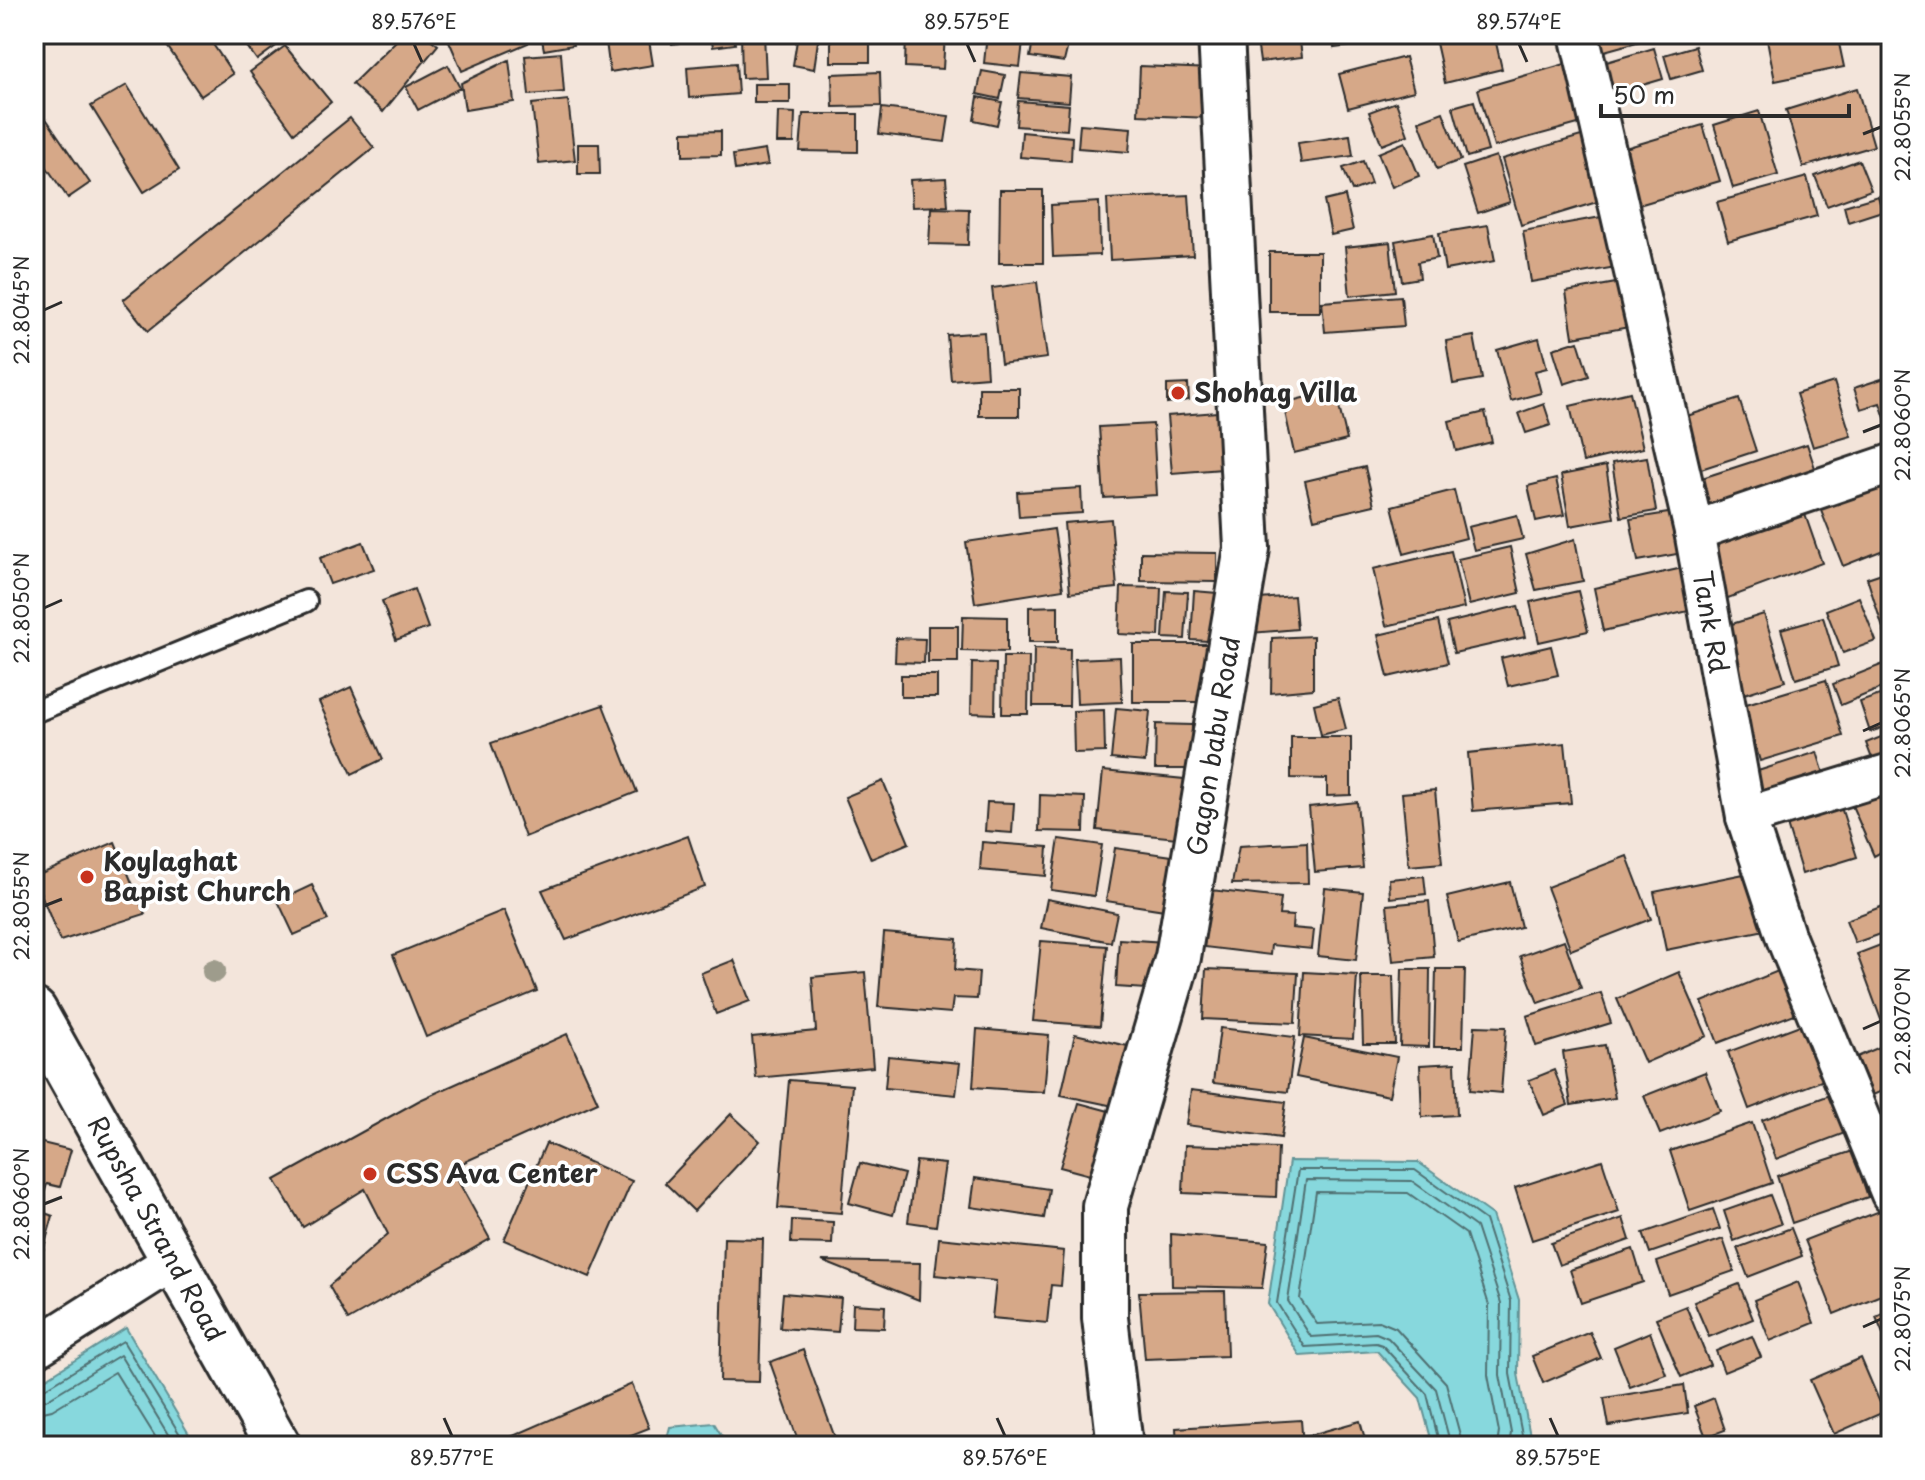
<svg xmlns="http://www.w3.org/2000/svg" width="1925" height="1480" viewBox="0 0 1925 1480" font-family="'Playpen Sans',sans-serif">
	<rect width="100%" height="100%" fill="#f3e5db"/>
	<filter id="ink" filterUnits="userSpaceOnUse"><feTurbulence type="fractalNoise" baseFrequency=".0125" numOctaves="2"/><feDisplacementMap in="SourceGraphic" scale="16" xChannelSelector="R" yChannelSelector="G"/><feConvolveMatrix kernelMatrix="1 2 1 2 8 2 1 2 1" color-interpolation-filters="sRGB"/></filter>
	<g filter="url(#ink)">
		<g fill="#87d8dd" stroke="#629396" stroke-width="2">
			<polygon points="1289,1161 1418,1162 1492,1215 1519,1300 1518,1374 1531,1441 1520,1446 1433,1446 1420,1398 1377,1351 1300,1356 1268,1304"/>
			<polygon points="126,1328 196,1446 34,1446 34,1386"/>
			<polygon points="714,1423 728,1446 665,1446 670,1427"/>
		</g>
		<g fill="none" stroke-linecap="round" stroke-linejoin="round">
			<g stroke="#507072" stroke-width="2">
				<polyline points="34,1392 41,1391 123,1341 187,1446"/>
				<polyline points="34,1402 46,1400 120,1355 175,1446"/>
				<polyline points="34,1414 52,1410 115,1372 161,1446"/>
				<polyline points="1440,1446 1427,1394 1382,1345 1376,1343 1305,1347 1277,1303 1298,1170 1415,1170 1485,1220 1511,1301 1510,1374 1522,1435 1519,1446"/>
				<polyline points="1451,1446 1436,1389 1388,1338 1376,1333 1311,1337 1288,1301 1306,1180 1412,1181 1476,1227 1501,1303 1500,1375 1511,1433 1509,1446"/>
				<polyline points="1463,1446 1446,1383 1396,1328 1379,1321 1317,1324 1300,1299 1316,1192 1408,1193 1466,1234 1489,1305 1488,1375 1499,1432 1497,1446"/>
			</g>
		</g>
		<g fill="#d6a888" stroke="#2b2b2b" stroke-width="2">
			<polygon points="159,34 206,34 233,74 201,96"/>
			<polygon points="238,34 279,34 284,40 257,60"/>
			<polygon points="403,34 424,34 438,45 383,112 352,84"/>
			<polygon points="446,34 524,34 528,43 462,71"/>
			<polygon points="541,34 571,34 573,45 544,50"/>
			<polygon points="605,34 648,34 653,65 610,72"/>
			<polygon points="671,34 707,34 707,40 672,44"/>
			<polygon points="711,34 734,34 735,44 713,47"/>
			<polygon points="741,34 764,34 766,77 742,78"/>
			<polygon points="798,34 819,34 814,69 793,65"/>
			<rect x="831" y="34" width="39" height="28"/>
			<polygon points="906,34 945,34 943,69 905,67"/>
			<polygon points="987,34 1024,34 1020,67 984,63"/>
			<polygon points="1256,34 1299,34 1302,57 1260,62"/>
			<polygon points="1333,34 1402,34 1402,39 1334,48"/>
			<polygon points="1434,34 1494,34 1502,69 1445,83"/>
			<polygon points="1584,34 1662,34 1662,35 1590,55"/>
			<polygon points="1766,34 1837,34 1844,67 1775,81"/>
			<polygon points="1034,35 1069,41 1064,62 1030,57"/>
			<polygon points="285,46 331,102 294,133 250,72"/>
			<polygon points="1695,46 1702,70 1671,79 1664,55"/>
			<polygon points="1654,48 1663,79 1602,97 1593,66"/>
			<polygon points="561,53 564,92 529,95 525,56"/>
			<polygon points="1405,57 1414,91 1348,108 1339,74"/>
			<polygon points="509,60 514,102 465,110 461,83"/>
			<polygon points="1572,62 1589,121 1494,147 1478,89"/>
			<polygon points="736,63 738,94 689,98 687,67"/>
			<polygon points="448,65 460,88 418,110 406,87"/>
			<polygon points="1140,66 1213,69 1210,118 1138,115"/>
			<polygon points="982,71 1005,75 1000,99 977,94"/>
			<polygon points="880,72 881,106 833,107 832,74"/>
			<polygon points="1021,73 1071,77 1069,102 1018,98"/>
			<rect x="754" y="84" width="36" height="19"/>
			<polygon points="127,85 179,170 144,192 91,106"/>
			<polygon points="1857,88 1874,146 1803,167 1786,110"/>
			<polygon points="978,97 1002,102 997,125 974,120"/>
			<polygon points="568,100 575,160 539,164 532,104"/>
			<polygon points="1018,101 1069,105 1067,130 1016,126"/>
			<polygon points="1474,101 1488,151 1467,157 1453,107"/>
			<polygon points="1396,102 1408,135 1382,145 1369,112"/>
			<polygon points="882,108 949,116 945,142 879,134"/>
			<polygon points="1759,111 1778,175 1733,188 1714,125"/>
			<polygon points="778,112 795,113 794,143 777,143"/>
			<polygon points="1443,112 1461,160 1437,169 1419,121"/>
			<polygon points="803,114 858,114 858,152 800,151"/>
			<polygon points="350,118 374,148 148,331 123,300"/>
			<polygon points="47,120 90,183 68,198 34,149 34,130"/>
			<polygon points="1080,124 1131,128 1129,152 1078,148"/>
			<polygon points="1703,125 1720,181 1632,207 1615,151"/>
			<polygon points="721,131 721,155 683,156 683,132"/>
			<polygon points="1022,132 1072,137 1071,161 1020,157"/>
			<polygon points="1588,134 1607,199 1521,225 1502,159"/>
			<polygon points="1350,135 1353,156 1301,163 1298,143"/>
			<polygon points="1405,142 1419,176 1392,187 1378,153"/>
			<polygon points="578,144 599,144 600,174 578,174"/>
			<polygon points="765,150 768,165 735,170 733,155"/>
			<polygon points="1496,156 1510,202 1478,213 1463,167"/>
			<polygon points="1859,160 1871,190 1827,206 1815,176"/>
			<polygon points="1363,161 1371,184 1352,191 1343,168"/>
			<polygon points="1807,177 1817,216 1728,241 1717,202"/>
			<polygon points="946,178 948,206 912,207 910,180"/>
			<polygon points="1000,190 1043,190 1043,263 999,263"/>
			<polygon points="1189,195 1193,255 1110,260 1107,199"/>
			<polygon points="1345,196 1353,230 1331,235 1324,201"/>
			<polygon points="1878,196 1882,211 1848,222 1844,206"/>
			<polygon points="1099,202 1100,255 1053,257 1051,205"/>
			<polygon points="931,208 969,209 968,245 929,244"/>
			<polygon points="1607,216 1616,267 1531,282 1523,231"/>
			<polygon points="1488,225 1495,261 1445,270 1439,233"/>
			<polygon points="1433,234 1437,258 1418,262 1420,278 1402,281 1395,241"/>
			<polygon points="1390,242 1395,291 1350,296 1345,247"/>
			<rect x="1269" y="252" width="51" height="60"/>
			<polygon points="1627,281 1635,326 1573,337 1566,292"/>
			<polygon points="1037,282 1047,358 1001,364 992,288"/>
			<polygon points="1401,296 1404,326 1325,332 1322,302"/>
			<polygon points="984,332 987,377 951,380 947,335"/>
			<polygon points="1474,336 1482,379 1453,384 1446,341"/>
			<polygon points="1539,338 1547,368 1535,371 1541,393 1511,401 1497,350"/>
			<polygon points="1578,341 1589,376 1564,384 1553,349"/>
			<polygon points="1891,376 1891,436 1880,403 1861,409 1854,388"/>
			<polygon points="1834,382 1851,436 1813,447 1796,394"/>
			<polygon points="1188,384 1189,400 1167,403 1167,385"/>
			<rect x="979" y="388" width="40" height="28"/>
			<polygon points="1335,390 1347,440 1294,453 1283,403"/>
			<polygon points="1630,392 1643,448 1583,462 1570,406"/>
			<polygon points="1739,399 1756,451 1695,471 1678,419"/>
			<polygon points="1544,404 1551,425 1526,433 1519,413"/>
			<polygon points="1230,411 1235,468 1172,473 1167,416"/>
			<polygon points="1485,412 1492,442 1456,451 1449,421"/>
			<polygon points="1153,424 1157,495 1104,498 1099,427"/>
			<polygon points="1807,444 1818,477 1710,512 1699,479"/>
			<polygon points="1647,457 1656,511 1621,517 1612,463"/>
			<polygon points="1606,466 1614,518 1570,526 1561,475"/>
			<polygon points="1365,467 1374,505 1314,519 1305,481"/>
			<polygon points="1885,477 1891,493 1891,547 1843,566 1818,503"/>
			<polygon points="1556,479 1564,515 1536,521 1528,486"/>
			<polygon points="1081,488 1082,513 1019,517 1017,492"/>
			<polygon points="1454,490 1466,538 1404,554 1392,506"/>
			<polygon points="1801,503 1822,563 1720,601 1698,541"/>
			<polygon points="1681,511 1688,552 1638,561 1630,519"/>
			<polygon points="1517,515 1523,539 1474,550 1468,527"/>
			<polygon points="1111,519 1117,588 1070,593 1064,523"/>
			<polygon points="1054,529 1063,589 975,603 966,542"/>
			<polygon points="1575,539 1583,581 1536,590 1526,554"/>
			<polygon points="363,542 374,569 330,584 320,558"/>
			<polygon points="1510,547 1520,593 1469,605 1458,559"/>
			<polygon points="1451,551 1464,608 1386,626 1373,569"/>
			<polygon points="1141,552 1217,553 1217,582 1141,581"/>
			<polygon points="1687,567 1697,609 1603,631 1594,588"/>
			<polygon points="1891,570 1891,636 1886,638 1867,578"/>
			<polygon points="1121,587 1161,588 1159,636 1119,634"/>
			<polygon points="414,589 428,628 396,640 382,601"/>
			<polygon points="1166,591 1188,592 1185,639 1163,638"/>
			<polygon points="1194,591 1229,594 1225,642 1191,640"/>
			<polygon points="1578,591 1588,631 1539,642 1530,602"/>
			<polygon points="1294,596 1297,629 1251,633 1248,600"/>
			<polygon points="1859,597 1876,641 1843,653 1826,610"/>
			<polygon points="1058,606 1058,642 1029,642 1029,607"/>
			<polygon points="1518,606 1525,637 1454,653 1447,623"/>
			<polygon points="1764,614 1785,681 1741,695 1719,628"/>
			<polygon points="963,616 1007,617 1007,652 962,651"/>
			<polygon points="1823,617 1838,666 1796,679 1781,629"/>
			<polygon points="1438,621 1448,663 1388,677 1378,635"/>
			<rect x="928" y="626" width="30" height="36"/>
			<polygon points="1313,636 1313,689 1271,693 1272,638"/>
			<polygon points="896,638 925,639 924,663 895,662"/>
			<polygon points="1133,644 1215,644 1214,702 1133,702"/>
			<polygon points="1551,646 1558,675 1508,686 1501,658"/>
			<polygon points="1034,648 1070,649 1069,706 1033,706"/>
			<polygon points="1003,657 1029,657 1028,714 1002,714"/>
			<polygon points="1120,657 1122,702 1077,704 1075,659"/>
			<polygon points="1891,661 1891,684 1841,705 1833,684"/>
			<polygon points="972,663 996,664 995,714 971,713"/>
			<rect x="901" y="675" width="36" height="22"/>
			<polygon points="1826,680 1843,736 1760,761 1743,705"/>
			<polygon points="351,687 383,759 352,774 319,702"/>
			<polygon points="1891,691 1891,725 1870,732 1860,702"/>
			<polygon points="1338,698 1346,729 1321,735 1314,704"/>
			<polygon points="603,705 637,792 525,837 491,743"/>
			<polygon points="1116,708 1150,711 1145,762 1111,759"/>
			<polygon points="1104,710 1105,752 1074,753 1073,711"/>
			<polygon points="1156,724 1192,725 1191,769 1155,769"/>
			<polygon points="1891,733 1891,769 1878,774 1866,743"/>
			<polygon points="1291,737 1351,737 1351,795 1327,796 1327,779 1291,778"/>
			<polygon points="1565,743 1571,803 1473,811 1468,753"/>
			<polygon points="1817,752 1828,786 1767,806 1755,772"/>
			<polygon points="1103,771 1184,779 1177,838 1097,830"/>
			<polygon points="883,781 909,843 871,859 845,797"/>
			<polygon points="1891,785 1891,847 1874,856 1850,801"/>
			<polygon points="1435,790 1442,863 1409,866 1402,793"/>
			<polygon points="1040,795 1085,797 1084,832 1039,831"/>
			<polygon points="1839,801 1857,857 1802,874 1785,818"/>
			<polygon points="987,802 1014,803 1012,833 985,831"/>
			<polygon points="1357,802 1363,868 1315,872 1309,807"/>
			<polygon points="688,836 705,887 566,940 542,890"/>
			<polygon points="1059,839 1102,845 1094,896 1051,890"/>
			<polygon points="115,842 145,914 60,941 34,877"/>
			<polygon points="982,842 1048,847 1046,876 980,870"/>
			<polygon points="1307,842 1308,883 1232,884 1239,846"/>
			<polygon points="1115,848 1179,857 1171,911 1106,901"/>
			<polygon points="1627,856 1651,919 1571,950 1547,887"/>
			<polygon points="1754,872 1765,930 1666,950 1654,892"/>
			<polygon points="1424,876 1426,894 1390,898 1389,879"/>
			<polygon points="1510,882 1521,927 1458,942 1447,897"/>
			<polygon points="312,885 328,920 294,935 278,901"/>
			<polygon points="1325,888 1363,892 1356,960 1318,956"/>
			<polygon points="1211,890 1281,898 1279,915 1293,916 1292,928 1314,930 1312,949 1271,945 1270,955 1204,947"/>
			<polygon points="1047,899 1117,913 1111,942 1041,928"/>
			<polygon points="1429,901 1434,957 1393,961 1387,905"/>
			<polygon points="1891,903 1891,930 1855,943 1846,920"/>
			<polygon points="504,910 537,991 426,1037 393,955"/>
			<polygon points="884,933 957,939 955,970 979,972 977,999 953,998 951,1013 878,1007"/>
			<polygon points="1119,939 1165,942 1162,990 1116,987"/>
			<polygon points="1564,940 1581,988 1538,1003 1520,956"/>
			<polygon points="1041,941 1107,946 1100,1026 1033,1021"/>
			<polygon points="1891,941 1891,1025 1884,1028 1857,954"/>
			<polygon points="734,960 750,1001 716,1014 701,973"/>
			<polygon points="1206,969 1298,973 1295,1023 1203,1019"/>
			<polygon points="1402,969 1430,969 1429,1047 1400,1046"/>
			<polygon points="1436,969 1465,969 1463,1047 1434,1047"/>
			<polygon points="1783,969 1800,1012 1718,1043 1702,1002"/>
			<polygon points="865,972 873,1067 756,1078 752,1037 816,1031 812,977"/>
			<polygon points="1304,972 1357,975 1353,1039 1300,1036"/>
			<polygon points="1679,972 1707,1036 1645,1063 1617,999"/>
			<polygon points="1361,976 1393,976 1395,1044 1363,1044"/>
			<polygon points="1601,993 1611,1023 1536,1046 1527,1016"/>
			<polygon points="1813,1020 1834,1076 1749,1109 1728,1052"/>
			<polygon points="1475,1026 1506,1027 1501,1093 1470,1090"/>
			<polygon points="1220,1028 1295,1037 1288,1092 1213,1083"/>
			<polygon points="977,1029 1049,1035 1044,1092 973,1087"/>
			<polygon points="567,1034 598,1102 451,1168 490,1239 348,1320 329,1286 388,1234 365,1189 303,1227 275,1180 420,1100"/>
			<polygon points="1075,1034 1141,1049 1128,1109 1061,1095"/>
			<polygon points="1304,1038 1397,1057 1389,1096 1296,1077"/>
			<polygon points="1891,1042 1891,1087 1873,1095 1857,1057"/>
			<polygon points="1605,1045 1615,1098 1571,1105 1563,1052"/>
			<polygon points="888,1056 960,1063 956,1095 885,1088"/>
			<polygon points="1455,1063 1457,1115 1422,1117 1420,1065"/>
			<polygon points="1554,1070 1568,1105 1544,1115 1529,1080"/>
			<polygon points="1705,1072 1720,1111 1660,1134 1644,1096"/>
			<polygon points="789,1080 852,1085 841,1213 778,1208"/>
			<polygon points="1191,1090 1286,1102 1281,1138 1186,1125"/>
			<polygon points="1838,1092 1853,1130 1776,1159 1762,1120"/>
			<polygon points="1079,1103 1120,1114 1101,1178 1060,1167"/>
			<polygon points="731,1114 760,1141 694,1211 665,1183"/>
			<polygon points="1752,1123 1772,1183 1690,1211 1670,1151"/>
			<polygon points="34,1141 71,1150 60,1187 47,1184 39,1211 53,1216 34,1282"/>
			<polygon points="546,1143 632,1181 590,1277 504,1240"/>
			<polygon points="1185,1145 1278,1148 1276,1197 1183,1193"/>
			<polygon points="1853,1151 1868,1197 1792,1223 1777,1176"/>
			<polygon points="1602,1160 1619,1212 1532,1240 1515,1188"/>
			<polygon points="916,1161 945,1164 936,1226 908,1222"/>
			<polygon points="860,1163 904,1174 893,1215 849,1203"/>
			<polygon points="975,1178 1049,1189 1044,1218 971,1207"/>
			<polygon points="1770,1195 1781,1224 1734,1241 1724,1211"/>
			<polygon points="1713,1209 1720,1229 1650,1253 1643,1233"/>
			<polygon points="1885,1209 1891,1225 1891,1291 1834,1314 1805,1240"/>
			<polygon points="1623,1218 1630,1240 1559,1265 1551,1243"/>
			<polygon points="792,1220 833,1222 832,1244 791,1243"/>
			<polygon points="1791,1228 1802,1256 1748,1277 1737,1248"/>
			<polygon points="1171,1234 1268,1242 1262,1288 1172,1286"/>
			<polygon points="724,1238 763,1239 759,1382 720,1381"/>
			<polygon points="939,1238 1064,1251 1061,1286 1051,1285 1047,1323 992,1318 996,1281 935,1275"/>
			<polygon points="1723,1239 1734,1271 1668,1294 1657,1262"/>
			<polygon points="1633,1249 1643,1282 1581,1303 1570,1270"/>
			<polygon points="822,1261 920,1263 919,1300"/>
			<polygon points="1798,1282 1814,1323 1770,1341 1754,1300"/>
			<polygon points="1739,1284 1753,1319 1709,1337 1694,1302"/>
			<polygon points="1225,1291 1227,1356 1145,1359 1139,1292"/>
			<polygon points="783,1293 841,1298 838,1332 780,1328"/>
			<polygon points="853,1304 885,1306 884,1328 852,1327"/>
			<polygon points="1686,1306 1710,1365 1681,1377 1656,1318"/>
			<polygon points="1891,1310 1891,1338 1886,1341 1876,1317"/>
			<polygon points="1590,1332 1601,1358 1543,1383 1532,1356"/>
			<polygon points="1650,1332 1666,1374 1630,1387 1614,1347"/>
			<polygon points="1752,1336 1761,1357 1724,1372 1716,1351"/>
			<polygon points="803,1350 838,1446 800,1446 770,1362"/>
			<polygon points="1861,1358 1884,1412 1834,1434 1810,1380"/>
			<polygon points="1891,1361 1891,1387 1881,1365"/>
			<polygon points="632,1384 649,1428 603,1446 490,1446"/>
			<polygon points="1684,1385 1688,1413 1609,1426 1604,1398"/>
			<polygon points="1714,1398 1725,1430 1706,1437 1694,1406"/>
			<polygon points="1301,1420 1303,1446 1177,1446 1176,1428"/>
			<polygon points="1360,1421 1367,1446 1310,1446 1307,1436"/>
		</g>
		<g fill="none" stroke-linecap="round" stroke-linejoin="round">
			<defs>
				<polyline id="lane" points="34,712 306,601"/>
				<g id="street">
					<polyline points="1579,34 1694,531 1746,817 1786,938 1891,1194"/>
					<polyline points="1694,531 1891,464"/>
					<polyline points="1746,817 1891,773"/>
					<polyline points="34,1349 173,1261"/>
				</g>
				<g id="secondary">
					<polyline points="34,1011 278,1446"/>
					<polyline points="1120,1446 1105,1318 1105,1206 1178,957 1247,548 1221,34"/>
				</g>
			</defs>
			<use href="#lane" stroke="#2b2b2b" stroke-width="26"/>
			<use href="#street" stroke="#2b2b2b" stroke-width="44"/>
			<use href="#secondary" stroke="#2b2b2b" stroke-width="50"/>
			<use href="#lane" stroke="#fff" stroke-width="20"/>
			<use href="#street" stroke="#fff" stroke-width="38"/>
			<use href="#secondary" stroke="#fff" stroke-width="44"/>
		</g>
		<circle fill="#9e9c8c" cx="214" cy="971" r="12"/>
	</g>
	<path fill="none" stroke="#2b2b2b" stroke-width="3" d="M414,44L422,62M967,44L975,62M1519,44L1527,62M1863,134L1881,127M44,310L62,302M1863,432L1881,425M44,608L62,600M1863,731L1881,723M44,906L62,899M1863,1029L1881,1021M44,1204L62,1197M1863,1327L1881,1319M444,1418L452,1436M997,1418L1005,1436M1550,1418L1558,1436"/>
	<g fill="#c8321e" stroke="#fff" stroke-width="3">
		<circle cx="1178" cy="393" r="8"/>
		<circle cx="87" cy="877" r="8"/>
		<circle cx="370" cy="1174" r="8"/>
	</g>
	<g text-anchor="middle" stroke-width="7" stroke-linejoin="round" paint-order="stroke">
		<g font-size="26" font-weight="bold" fill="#2b2b2b" stroke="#fff" text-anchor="start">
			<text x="1194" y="402">Shohag Villa</text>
			<text x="103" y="871">Koylaghat<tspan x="103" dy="30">Bapist Church</tspan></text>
			<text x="386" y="1183">CSS Ava Center</text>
		</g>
		<g font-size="26" fill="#2b2b2b" stroke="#fff">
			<text transform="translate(1710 622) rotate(80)" y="9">Tank Rd</text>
			<text transform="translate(1214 746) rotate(-81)" y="9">Gagon babu Road</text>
			<text transform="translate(156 1229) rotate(61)" y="9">Rupsha Strand Road</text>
		</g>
	</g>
	<rect width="1925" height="1480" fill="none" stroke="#fff" stroke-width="88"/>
	<path d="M1601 104v12h248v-12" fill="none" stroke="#2b2b2b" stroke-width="4"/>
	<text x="1613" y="104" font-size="24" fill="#2b2b2b" stroke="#ffffff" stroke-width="6" paint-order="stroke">50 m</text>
	<rect x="44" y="44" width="1837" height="1392" fill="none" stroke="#2b2b2b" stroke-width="3"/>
	<g font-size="20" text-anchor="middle" fill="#2b2b2b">
		<text x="414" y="29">89.576°E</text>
		<text x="967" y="29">89.575°E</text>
		<text x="1519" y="29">89.574°E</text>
		<text transform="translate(1903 127) rotate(-90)" y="7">22.8055°N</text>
		<text transform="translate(22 310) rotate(-90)" y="7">22.8045°N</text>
		<text transform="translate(1903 425) rotate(-90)" y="7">22.8060°N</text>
		<text transform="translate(22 608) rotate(-90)" y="7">22.8050°N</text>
		<text transform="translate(1903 723) rotate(-90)" y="7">22.8065°N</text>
		<text transform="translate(22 906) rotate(-90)" y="7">22.8055°N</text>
		<text transform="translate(1903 1021) rotate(-90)" y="7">22.8070°N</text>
		<text transform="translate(22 1204) rotate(-90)" y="7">22.8060°N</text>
		<text transform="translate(1903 1319) rotate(-90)" y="7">22.8075°N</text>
		<text x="452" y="1465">89.577°E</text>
		<text x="1005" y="1465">89.576°E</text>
		<text x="1558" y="1465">89.575°E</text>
	</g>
</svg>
